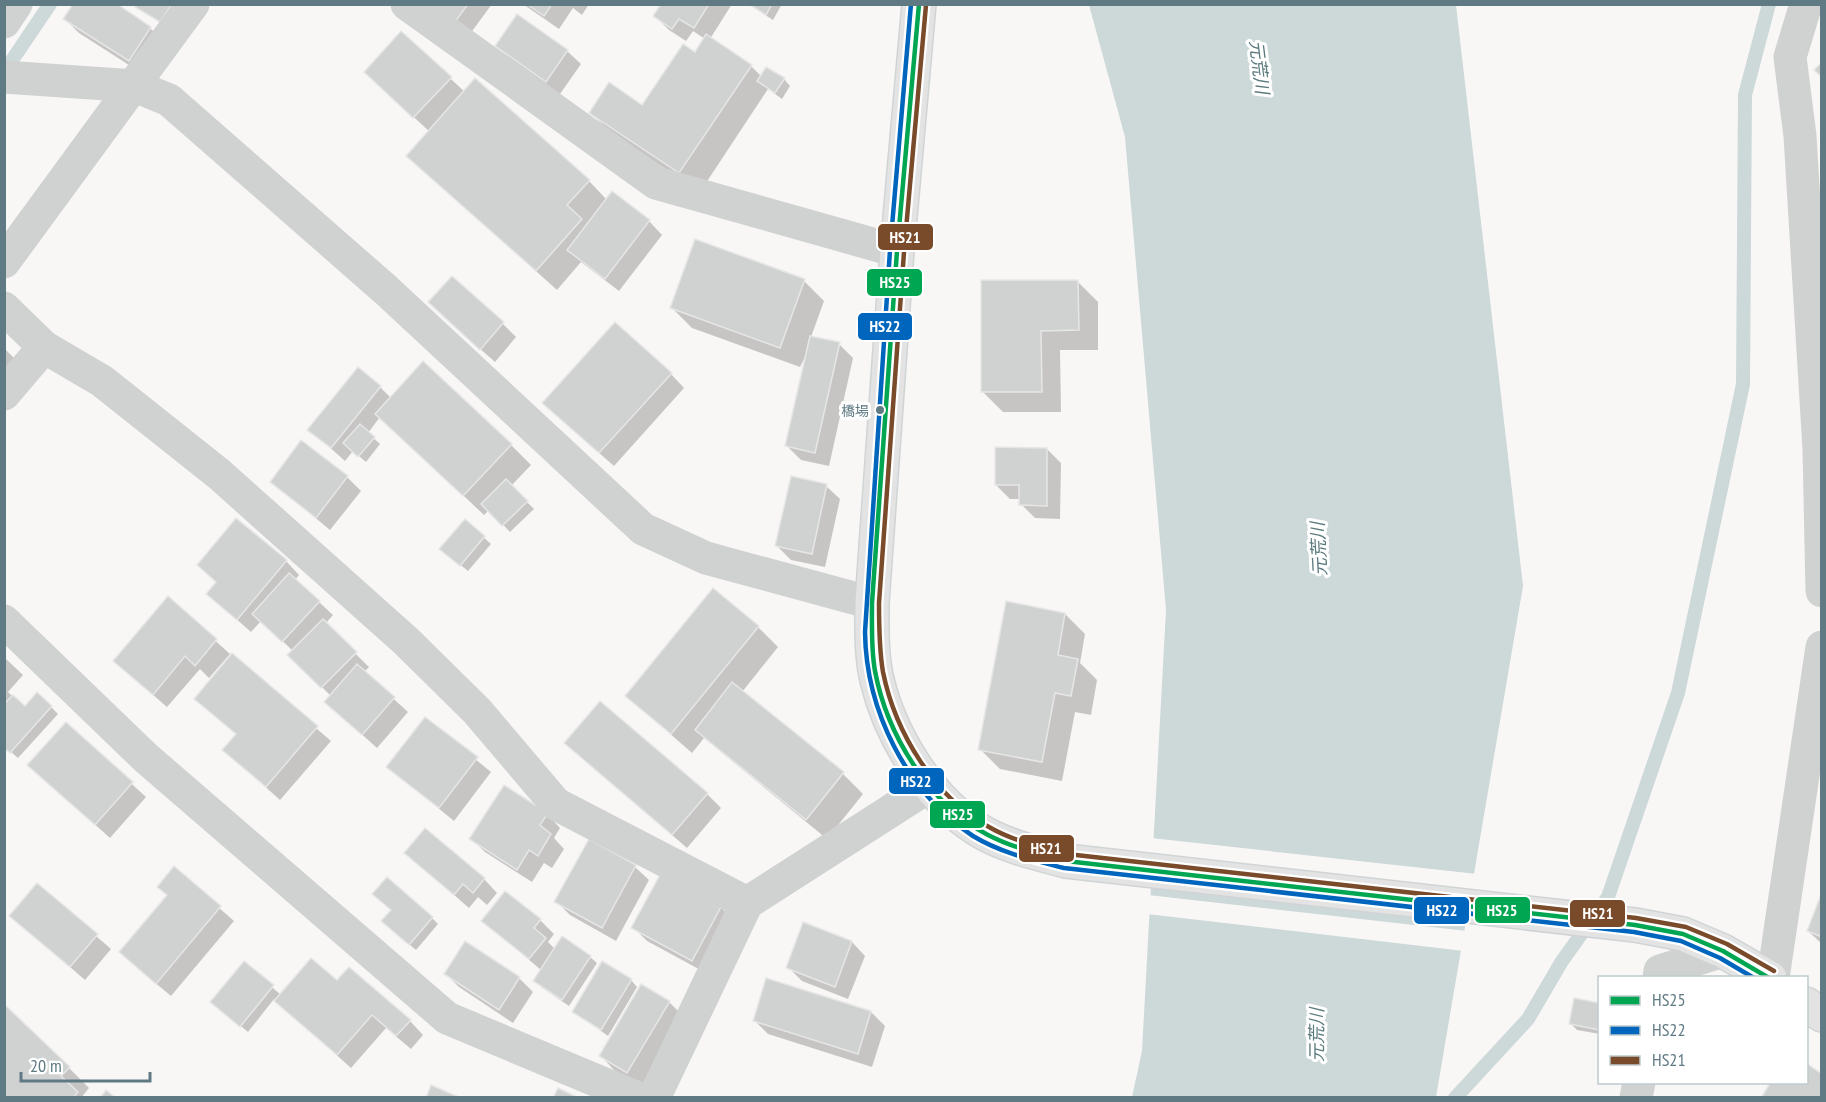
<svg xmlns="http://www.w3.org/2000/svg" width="1826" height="1102" viewBox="0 0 1826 1102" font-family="'PT Sans Narrow','Noto Sans JP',sans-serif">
	<rect width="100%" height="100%" fill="#f8f7f6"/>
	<polygon fill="#cdd8d9" points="1089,5 1456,5 1523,586 1436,1097 1132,1097 1142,1051 1166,610 1125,137"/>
	<g fill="#f8f7f6">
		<polygon points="1151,838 1477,874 1469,922 1148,887"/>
		<polygon points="1148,895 1467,931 1464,951 1147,914"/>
	</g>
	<g fill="#0003">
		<polygon points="432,4 492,4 470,34"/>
		<polygon points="523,4 589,4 582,15 573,8 559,29"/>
		<polygon points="657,4 732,4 710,39 751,66 762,77 784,79 790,86 782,99 768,89 700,192 611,133 591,113 642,107 695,54 705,39 693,31 686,41 669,30 655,16 661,7"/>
		<polygon points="748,4 782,4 773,20"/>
		<polygon points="65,19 150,28 164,42 143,74 79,33"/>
		<polygon points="401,33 465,92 589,181 607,200 649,221 662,235 619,291 581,262 557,290 408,156 430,132 379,85"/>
		<polygon points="497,46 567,51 581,64 560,94 511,60"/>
		<polygon points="804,281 824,301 811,337 839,344 853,358 829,466 801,460 787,446 808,351 800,367 692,328 672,308"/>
		<polygon points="1078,282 1098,302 1098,350 1060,350 1061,412 1003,412 983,392"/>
		<polygon points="443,316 502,323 516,337 495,362"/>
		<polygon points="4,348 15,359 4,370"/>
		<polygon points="671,374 684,388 614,466 558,417"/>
		<polygon points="380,387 391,398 511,445 531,465 511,486 534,509 510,532 489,510 484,515 380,417 368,433 380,444 366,462 353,451 345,461 309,429"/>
		<polygon points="1047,449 1061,463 1060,519 1035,518 1021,504 1021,499 1010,499 996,485"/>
		<polygon points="347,477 361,491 330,530 272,482"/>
		<polygon points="826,486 840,499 825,567 791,560 777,546"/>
		<polygon points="465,521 491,544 468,571 448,555"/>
		<polygon points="286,561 299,575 295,580 333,615 325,624 369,667 364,672 408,712 377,748 326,702 331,696 289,655 293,651 261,621 251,632 208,594"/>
		<polygon points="168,598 230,654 209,678 200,669 167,707 129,674"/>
		<polygon points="1065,614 1085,634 1080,663 1097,680 1091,715 1075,712 1062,781 1000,769 980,749"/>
		<polygon points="758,627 778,647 742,692 843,774 863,794 827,839 704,738 692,753 627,696"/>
		<polygon points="233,656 331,741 280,800 224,750 237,735 196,699"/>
		<polygon points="4,657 23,675 8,692 25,708 38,694 58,714 18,758 4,746"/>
		<polygon points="426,719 491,772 454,821 388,767"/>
		<polygon points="66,724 146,797 110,838 43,778"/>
		<polygon points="566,743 707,794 721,808 687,848"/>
		<polygon points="547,814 560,828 554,838 564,849 552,868 544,863 532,882 485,852 471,839"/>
		<polygon points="406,853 484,879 497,893 487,905 478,897 469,908"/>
		<polygon points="635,867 649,880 616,941 570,915 556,901"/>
		<polygon points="174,868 234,921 171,996 135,966 168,896"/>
		<polygon points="37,885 111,949 85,980 11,916"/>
		<polygon points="1822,899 1822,944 1808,931"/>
		<polygon points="721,907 734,921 706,973 647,941 633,927"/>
		<polygon points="392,910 432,918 438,924 416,950 390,928"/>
		<polygon points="540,920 554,934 548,942 555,949 590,957 597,963 569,1006 541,987 535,980 541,970 483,921"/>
		<polygon points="804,924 852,942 865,956 848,999 802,981 788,967"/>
		<polygon points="465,943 519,978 533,992 513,1023 459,987 446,974"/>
		<polygon points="244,963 281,995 338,983 410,1021 423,1035 411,1049 386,1028 351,1068 274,999 248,1032 219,1008"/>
		<polygon points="631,980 637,987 608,1036 574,1012"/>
		<polygon points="767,980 871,1012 885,1026 872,1067 768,1034 754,1020"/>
		<polygon points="669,1002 683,1016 642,1086 614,1070 601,1056"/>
		<polygon points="1600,1005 1600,1034 1577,1030 1570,1023"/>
		<polygon points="69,1068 89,1088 81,1098 4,1098"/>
	</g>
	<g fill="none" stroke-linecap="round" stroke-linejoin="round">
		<g stroke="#cdd8d9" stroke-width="14">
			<polyline points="4,72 50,4"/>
			<polyline points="1455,1098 1528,1019 1562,961 1608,897 1678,693 1743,384 1745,95 1769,4"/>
		</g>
	</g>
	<g fill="#d0d2d2" stroke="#e7e6e6" stroke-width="1.5">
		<polygon points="73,4 117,4 151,27 129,61 63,19"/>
		<polygon points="137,4 172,4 160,22 135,7"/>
		<polygon points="432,4 468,4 455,22"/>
		<polygon points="527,4 552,4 544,16"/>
		<polygon points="661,4 709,4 694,28 679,19 672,29 653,16"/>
		<polygon points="749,4 772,4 766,15"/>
		<polygon points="517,14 568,50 546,82 495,46"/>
		<polygon points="401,31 452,77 413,118 364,72"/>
		<polygon points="706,34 752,65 679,173 589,113 609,82 642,105 683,44 695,52"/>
		<polygon points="1822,62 1822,77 1814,70"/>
		<polygon points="766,67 785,78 775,93 757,81"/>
		<polygon points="475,78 590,180 567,205 582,219 536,271 406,156"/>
		<polygon points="612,191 650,220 605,279 567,250"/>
		<polygon points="695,239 805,279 780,348 670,308"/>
		<polygon points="452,276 504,322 480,350 428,302"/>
		<polygon points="981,280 1078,280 1079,330 1041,331 1042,392 981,392"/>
		<polygon points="615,322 672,373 599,453 542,403"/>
		<polygon points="810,336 840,342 815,453 785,446"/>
		<polygon points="423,361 512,444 463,496 375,414"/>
		<polygon points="358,367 381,386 331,448 307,430"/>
		<polygon points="360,424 375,437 358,457 343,443"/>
		<polygon points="301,440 348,476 316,518 270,482"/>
		<polygon points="995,447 1047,448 1047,506 1019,505 1019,485 995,485"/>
		<polygon points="791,476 827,484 812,554 775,546"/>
		<polygon points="506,479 528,501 502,526 481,504"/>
		<polygon points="236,518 287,560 237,620 206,594 216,582 197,565"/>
		<polygon points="465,519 485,536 460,566 439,549"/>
		<polygon points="289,573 320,601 282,642 252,614"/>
		<polygon points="713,588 759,626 671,734 625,696"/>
		<polygon points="168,596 217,639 195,666 185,656 153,695 113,661"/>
		<polygon points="1006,601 1065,613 1058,655 1078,659 1071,696 1055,693 1042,762 978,750"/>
		<polygon points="323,619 357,652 321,688 287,655"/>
		<polygon points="232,653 318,726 266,787 222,750 236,734 194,699"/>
		<polygon points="357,664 395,697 362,735 324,702"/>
		<polygon points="732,682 844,772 806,820 695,730"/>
		<polygon points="37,692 52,706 10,753 4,748 4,704 13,695 25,706"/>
		<polygon points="600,701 708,793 672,835 564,743"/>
		<polygon points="425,717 478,757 439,808 386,767"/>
		<polygon points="66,722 133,782 95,825 27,765"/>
		<polygon points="504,785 548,813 540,825 551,834 538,856 529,850 517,870 469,839"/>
		<polygon points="425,828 485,878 473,893 463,884 454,895 404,853"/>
		<polygon points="589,839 636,865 602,928 554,902"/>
		<polygon points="174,866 221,906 156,984 119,952 167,895 157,887"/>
		<polygon points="661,873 722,905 692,961 631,928"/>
		<polygon points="387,877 433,917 409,945 381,921 391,910 372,894"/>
		<polygon points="37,883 98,934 70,967 9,916"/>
		<polygon points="505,891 541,919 534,928 546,938 529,959 481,921"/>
		<polygon points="1820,897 1822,897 1822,937 1807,931"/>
		<polygon points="803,922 852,941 835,987 786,968"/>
		<polygon points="562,936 591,956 562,1000 533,981"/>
		<polygon points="465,941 520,977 499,1010 444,974"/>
		<polygon points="311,958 337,980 349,967 411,1020 396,1036 372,1015 337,1055 274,1001"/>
		<polygon points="244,961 274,985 240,1027 210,1002"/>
		<polygon points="602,961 632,979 601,1030 572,1012"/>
		<polygon points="766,978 871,1011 858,1054 753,1021"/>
		<polygon points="641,984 670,1001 627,1073 599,1056"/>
		<polygon points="1574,998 1600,1003 1600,1030 1569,1024"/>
		<polygon points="4,1004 70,1067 61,1076 78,1092 73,1098 4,1098"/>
		<polygon points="1806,1063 1822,1074 1822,1098 1761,1098 1769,1085 1766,1082 1806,1082"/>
		<polygon points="431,1085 461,1098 426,1098"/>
		<polygon points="558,1088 579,1098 553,1098"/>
		<polygon points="106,1090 116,1098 100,1098"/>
	</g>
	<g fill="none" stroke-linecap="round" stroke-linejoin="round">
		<defs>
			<g id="secondary">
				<path d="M919,4L897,251L872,603C872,628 871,655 877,680C890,735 928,798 977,829C1004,846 1036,853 1066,861L1635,925L1683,934L1723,951L1770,978"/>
				<polyline points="1806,1004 1822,1015"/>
			</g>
		</defs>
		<use href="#secondary" stroke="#d1d4d5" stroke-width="36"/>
		<g stroke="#d0d1d1" stroke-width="33">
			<polyline points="407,4 656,183 897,251"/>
			<polyline points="1806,4 1790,57 1800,136 1819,449 1822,591"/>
			<polyline points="4,22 16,4"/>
			<polyline points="4,77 135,86 169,100 386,290 643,529 706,558 872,603"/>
			<polyline points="4,262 193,4"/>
			<polyline points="4,308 44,347 4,394"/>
			<polyline points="44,347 102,381 219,474 406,641 477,711 556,804 747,903"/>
			<polyline points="4,621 146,758 447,1018 638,1098"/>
			<polyline points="1659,978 1660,971 1723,951"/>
			<polyline points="1773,978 1822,647"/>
			<polyline points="654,1098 747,903 931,785"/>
			<polyline points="1636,1098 1639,1082"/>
		</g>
		<use href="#secondary" stroke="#e3e3e3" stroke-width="33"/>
		<defs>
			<path id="bus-1" d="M919,4L897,251L872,603C872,626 871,649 875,671C887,735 930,805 988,835C1013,848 1040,854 1066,861L1635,925L1683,934L1723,951L1769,978"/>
			<path id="bus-2" d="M911,4L890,250L865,632C866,710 906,792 973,836C1001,853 1033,860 1064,868L1634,932L1681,941L1720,958L1754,978"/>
			<path id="bus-3" d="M926,5L904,252L879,603C879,626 879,649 883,672C895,732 935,798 989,827C1013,841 1041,847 1067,854L1636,918L1686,927L1727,944L1774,971"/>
		</defs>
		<use href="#bus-1" stroke="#fff" stroke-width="9"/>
		<use href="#bus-2" stroke="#fff" stroke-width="9"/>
		<use href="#bus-3" stroke="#fff" stroke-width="9"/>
		<use href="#bus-1" stroke="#00a651" stroke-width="4.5"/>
		<use href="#bus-2" stroke="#0065bd" stroke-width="4.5"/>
		<use href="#bus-3" stroke="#7a4b2a" stroke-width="4.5"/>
	</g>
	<circle fill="#607a84" stroke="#fff" stroke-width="2" cx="880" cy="410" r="5"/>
	<g text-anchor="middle" stroke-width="6" stroke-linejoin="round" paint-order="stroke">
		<g font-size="14" fill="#607a84" stroke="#fff" text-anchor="end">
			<text x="869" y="416">橋場</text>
		</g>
		<g font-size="18" font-style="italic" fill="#5b7a7e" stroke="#fff">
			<text transform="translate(1259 67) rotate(83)" y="6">元荒川</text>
			<text transform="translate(1319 549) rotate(-93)" y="6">元荒川</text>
			<text transform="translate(1317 1035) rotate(-90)" y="6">元荒川</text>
		</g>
	</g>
	<g stroke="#fff" stroke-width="2">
		<rect x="877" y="223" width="57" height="28" rx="6" fill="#7a4b2a"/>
		<rect x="866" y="268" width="57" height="29" rx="6" fill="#00a651"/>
		<rect x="857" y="312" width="56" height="29" rx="6" fill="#0065bd"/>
		<rect x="888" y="767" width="57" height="28" rx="6" fill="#0065bd"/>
		<rect x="929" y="800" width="57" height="29" rx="6" fill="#00a651"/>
		<rect x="1018" y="834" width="57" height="29" rx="6" fill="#7a4b2a"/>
		<rect x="1474" y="896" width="57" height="28" rx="6" fill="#00a651"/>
		<rect x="1413" y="896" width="57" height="29" rx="6" fill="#0065bd"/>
		<rect x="1569" y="899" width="57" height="29" rx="6" fill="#7a4b2a"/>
	</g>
	<g font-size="16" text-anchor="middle" font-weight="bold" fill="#fff">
		<text x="905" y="243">HS21</text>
		<text x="895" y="288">HS25</text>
		<text x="885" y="332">HS22</text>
		<text x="916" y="787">HS22</text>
		<text x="958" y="820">HS25</text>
		<text x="1046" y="854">HS21</text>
		<text x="1502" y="916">HS25</text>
		<text x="1442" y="916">HS22</text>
		<text x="1598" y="919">HS21</text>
	</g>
	<rect width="1826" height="1102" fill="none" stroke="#607a84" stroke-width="12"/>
	<rect x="1598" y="976" width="210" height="108" fill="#ffffff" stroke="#bfcace" stroke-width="1.5"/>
	<rect x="1610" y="996" width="30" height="9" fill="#00a651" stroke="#bfcace" stroke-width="1.5"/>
	<text x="1652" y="1006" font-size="18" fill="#607a84">HS25</text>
	<rect x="1610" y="1026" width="30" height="9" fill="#0065bd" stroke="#bfcace" stroke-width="1.5"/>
	<text x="1652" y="1036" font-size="18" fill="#607a84">HS22</text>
	<rect x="1610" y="1056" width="30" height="9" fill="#7a4b2a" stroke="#bfcace" stroke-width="1.5"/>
	<text x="1652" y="1066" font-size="18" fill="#607a84">HS21</text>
	<path d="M21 1072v9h129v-9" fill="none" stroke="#607a84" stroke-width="3"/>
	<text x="30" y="1072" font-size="18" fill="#607a84" stroke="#ffffff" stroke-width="4.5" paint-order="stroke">20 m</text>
</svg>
